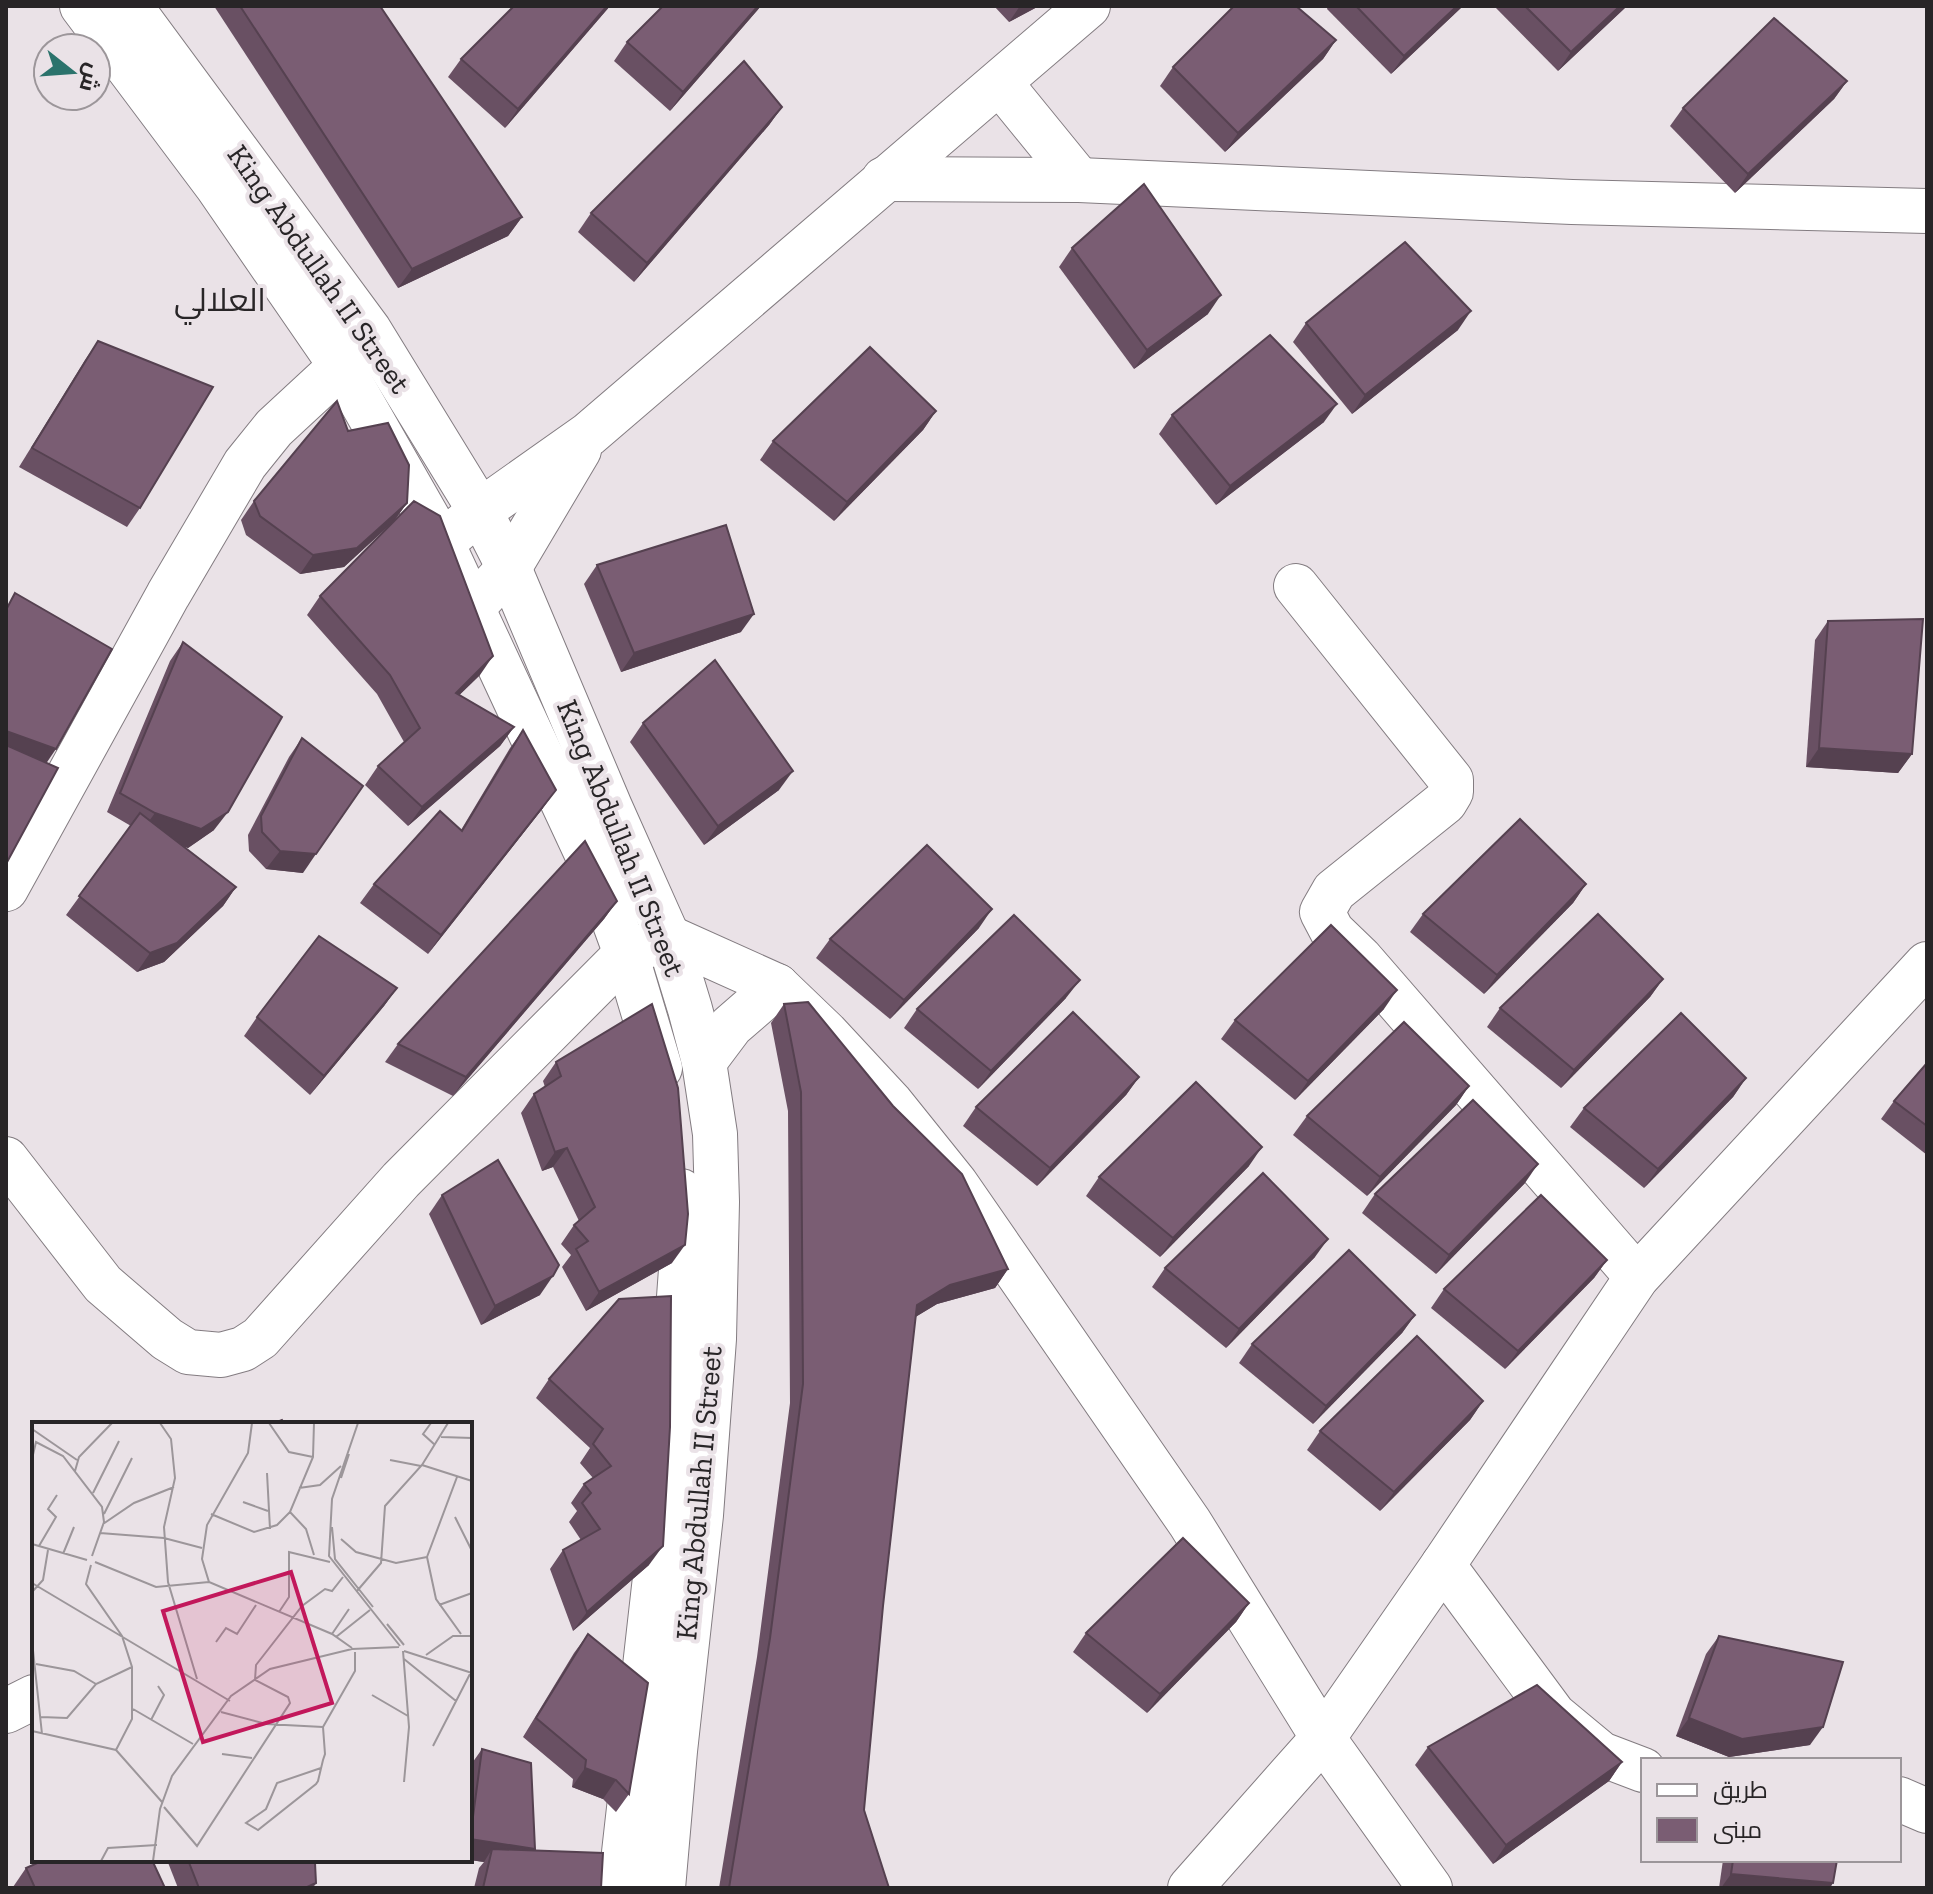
<svg xmlns="http://www.w3.org/2000/svg" width="1933" height="1894" viewBox="0 0 1933 1894" font-family="'Zilla Slab',Cairo,serif">
	<rect width="100%" height="100%" fill="#eae2e7"/>
	<g fill="none" stroke-linecap="round" stroke-linejoin="round">
		<defs>
			<g id="minor">
				<polyline points="1000,83 1079,180"/>
				<polyline points="884,179 1079,180 1572,202 1927,211"/>
				<polyline points="442,543 480,511 589,434 1088,6"/>
				<polyline points="1296,586 1451,780 1451,792 1445,802 1334,891 1322,912 1332,931 1360,958 1637,1277"/>
				<polyline points="472,608 509,568 579,450"/>
				<polyline points="6,889 168,595 245,464 274,428 341,366"/>
				<polyline points="704,1062 731,1026 777,986"/>
				<polyline points="6,1159 103,1284 167,1339 188,1352 221,1355 243,1349 260,1338 401,1180 626,954 668,937 777,986 826,1033 891,1103 956,1184 1190,1523 1323,1738 1430,1888"/>
				<polyline points="1443,1565 1554,1715 1601,1754 1643,1770"/>
				<polyline points="6,1711 34,1697"/>
				<polyline points="1899,1799 1927,1811"/>
				<polyline points="1190,1888 1323,1738 1443,1565 1637,1277 1927,964"/>
			</g>
			<g id="major">
				<polyline points="82,6 217,186 341,366 442,543 599,880 626,954 660,1068"/>
				<polyline points="130,6 369,330 480,511 509,568 610,807 668,937 690,1009 704,1062 715,1134 717,1202 714,1339 701,1515 675,1751 663,1888"/>
				<polyline points="620,1888 665,1489 682,1256 681,1191"/>
			</g>
		</defs>
		<use href="#minor" stroke="#837c81" stroke-width="46"/>
		<use href="#major" stroke="#837c81" stroke-width="46"/>
		<use href="#minor" stroke="#fff" stroke-width="44"/>
		<use href="#major" stroke="#fff" stroke-width="44"/>
	</g>
	<g fill="#695063">
		<polygon points="214,6 380,6 522,217 508,236 398,288"/>
		<polygon points="610,6 505,128 448,77 461,59"/>
		<polygon points="663,6 761,6 670,111 614,61 627,42"/>
		<polygon points="994,6 1039,6 1009,22"/>
		<polygon points="1328,6 1463,6 1391,74 1327,9"/>
		<polygon points="1494,6 1627,6 1558,71"/>
		<polygon points="1336,40 1323,59 1225,152 1160,86 1173,67"/>
		<polygon points="1847,81 1834,99 1735,193 1670,126 1683,108"/>
		<polygon points="782,107 769,125 634,282 578,232 591,213"/>
		<polygon points="1072,248 1208,314 1134,369 1059,267"/>
		<polygon points="1306,323 1458,330 1352,414 1293,342"/>
		<polygon points="98,341 140,508 127,527 19,467 85,360"/>
		<polygon points="936,411 923,430 834,521 760,460 773,441"/>
		<polygon points="1172,415 1324,422 1216,505 1159,434"/>
		<polygon points="348,431 407,503 394,521 344,567 300,574 246,535 241,520 254,501"/>
		<polygon points="597,565 741,632 621,672 584,584"/>
		<polygon points="320,596 480,675 459,695 514,727 500,746 408,826 365,785 378,766 404,742 377,694 307,615"/>
		<polygon points="1828,621 1912,754 1898,773 1806,767 1815,640"/>
		<polygon points="183,642 214,830 188,848 183,846 236,887 223,906 164,962 137,972 66,915 131,826 107,812 170,661"/>
		<polygon points="643,723 779,790 704,845 630,742"/>
		<polygon points="523,730 543,808 428,954 360,903 374,884 461,830 510,748"/>
		<polygon points="302,738 303,873 266,869 249,851 248,835 289,757"/>
		<polygon points="1586,884 1573,903 1484,994 1410,932 1423,914"/>
		<polygon points="617,901 604,919 453,1096 385,1062 398,1044"/>
		<polygon points="979,928 890,1019 816,958 830,939"/>
		<polygon points="1663,979 1650,997 1561,1088 1487,1027 1500,1008"/>
		<polygon points="397,988 384,1006 310,1095 244,1036 257,1017"/>
		<polygon points="1066,998 978,1089 904,1028 917,1009"/>
		<polygon points="784,1004 1008,1269 995,1288 937,1304 915,1317 883,1606 864,1810 889,1888 719,1888 757,1657 790,1403 788,1111 771,1023"/>
		<polygon points="1384,1009 1295,1100 1221,1039 1235,1020"/>
		<polygon points="556,1062 672,1263 586,1311 562,1267 571,1255 561,1244 574,1225 579,1221 553,1167 542,1171 521,1113 534,1094 545,1087 543,1081"/>
		<polygon points="1927,1063 1927,1155 1881,1119 1894,1101"/>
		<polygon points="1139,1077 1126,1095 1037,1186 963,1126 976,1107"/>
		<polygon points="1746,1078 1733,1097 1644,1188 1570,1127 1584,1108"/>
		<polygon points="1469,1086 1456,1105 1367,1196 1293,1135 1307,1116"/>
		<polygon points="1249,1166 1160,1257 1086,1196 1099,1177"/>
		<polygon points="1525,1183 1436,1274 1362,1213 1375,1194"/>
		<polygon points="442,1195 540,1295 481,1325 429,1214"/>
		<polygon points="1315,1257 1226,1348 1152,1287 1165,1268"/>
		<polygon points="1607,1260 1594,1278 1505,1369 1431,1308 1444,1289"/>
		<polygon points="619,1299 649,1565 573,1631 550,1569 563,1550 581,1540 569,1522 577,1511 571,1503 584,1484 593,1478 580,1463 590,1448 536,1398 549,1379"/>
		<polygon points="1415,1315 1402,1333 1313,1424 1239,1363 1252,1344"/>
		<polygon points="1483,1401 1470,1420 1380,1511 1307,1450 1320,1431"/>
		<polygon points="1249,1603 1236,1622 1147,1713 1073,1652 1086,1633"/>
		<polygon points="588,1634 629,1794 616,1812 603,1799 572,1787 573,1779 523,1737 574,1653"/>
		<polygon points="1719,1636 1810,1745 1729,1757 1676,1736 1706,1654"/>
		<polygon points="1428,1747 1622,1762 1609,1781 1493,1864 1415,1765"/>
		<polygon points="482,1749 534,1851 601,1888 474,1888 479,1868 484,1862 470,1860 470,1766"/>
		<polygon points="167,1860 312,1860 316,1883 313,1888 178,1888"/>
		<polygon points="1723,1860 1837,1860 1830,1888 1719,1888"/>
		<polygon points="26,1868 165,1888 13,1888 13,1887"/>
	</g>
	<g fill="#554150">
		<polygon points="607,6 610,6 505,128 518,109"/>
		<polygon points="758,6 761,6 670,111 683,92"/>
		<polygon points="1020,6 1039,6 1009,22"/>
		<polygon points="1457,6 1463,6 1391,74 1404,56"/>
		<polygon points="1620,6 1627,6 1558,71 1571,52"/>
		<polygon points="1336,40 1323,59 1225,152 1238,133"/>
		<polygon points="1847,81 1834,99 1735,193 1748,174"/>
		<polygon points="782,107 769,125 634,282 647,263"/>
		<polygon points="522,217 508,236 398,288 412,269"/>
		<polygon points="1221,295 1208,314 1134,369 1147,350"/>
		<polygon points="1471,311 1458,330 1352,414 1365,395"/>
		<polygon points="1337,404 1324,422 1216,505 1230,486"/>
		<polygon points="936,411 923,430 834,521 847,502"/>
		<polygon points="407,503 394,521 344,567 300,574 313,555"/>
		<polygon points="754,614 741,632 621,672 634,653"/>
		<polygon points="493,656 480,675 442,712 456,693"/>
		<polygon points="514,727 500,746 408,826 422,807"/>
		<polygon points="6,731 56,749 43,768 6,755"/>
		<polygon points="1819,748 1912,754 1898,773 1806,767"/>
		<polygon points="793,771 779,790 704,845 718,826"/>
		<polygon points="556,790 543,808 428,954 441,935"/>
		<polygon points="228,812 214,830 188,848 141,832 155,813"/>
		<polygon points="280,851 316,854 303,873 266,869"/>
		<polygon points="1586,884 1573,903 1484,994 1497,975"/>
		<polygon points="236,887 223,906 164,962 137,972 150,953"/>
		<polygon points="617,901 604,919 453,1096 466,1077"/>
		<polygon points="992,909 979,928 890,1019 904,1000"/>
		<polygon points="1663,979 1650,997 1561,1088 1574,1070"/>
		<polygon points="1080,980 1066,998 978,1089 991,1071"/>
		<polygon points="397,988 384,1006 310,1095 324,1076"/>
		<polygon points="1397,990 1384,1009 1295,1100 1308,1081"/>
		<polygon points="1139,1077 1126,1095 1037,1186 1050,1168"/>
		<polygon points="1746,1078 1733,1097 1644,1188 1658,1169"/>
		<polygon points="1469,1086 1456,1105 1367,1196 1380,1177"/>
		<polygon points="1262,1147 1249,1166 1160,1257 1173,1238"/>
		<polygon points="567,1148 553,1167 542,1171 555,1152"/>
		<polygon points="1538,1164 1525,1183 1436,1274 1449,1255"/>
		<polygon points="1328,1239 1315,1257 1226,1348 1239,1329"/>
		<polygon points="685,1245 672,1263 586,1311 599,1292"/>
		<polygon points="1607,1260 1594,1278 1505,1369 1518,1351"/>
		<polygon points="1008,1269 995,1288 937,1304 904,1324 917,1305 950,1285"/>
		<polygon points="553,1276 540,1295 481,1325 495,1306"/>
		<polygon points="1415,1315 1402,1333 1313,1424 1326,1406"/>
		<polygon points="1483,1401 1470,1420 1380,1511 1394,1492"/>
		<polygon points="663,1546 649,1565 573,1631 587,1612"/>
		<polygon points="1249,1603 1236,1622 1147,1713 1160,1694"/>
		<polygon points="1689,1718 1823,1727 1810,1745 1729,1757 1676,1736"/>
		<polygon points="1622,1762 1609,1781 1493,1864 1506,1845"/>
		<polygon points="585,1768 616,1780 603,1799 572,1787"/>
		<polygon points="470,1839 535,1849 522,1867 492,1849 484,1862 470,1860"/>
		<polygon points="1731,1874 1833,1883 1830,1888 1721,1888"/>
	</g>
	<g fill="#7a5d73" stroke="#554150" stroke-width="2">
		<polygon points="240,6 380,6 522,217 412,269"/>
		<polygon points="514,6 607,6 518,109 461,59"/>
		<polygon points="663,6 758,6 683,92 627,42"/>
		<polygon points="1234,6 1296,6 1336,40 1238,133 1173,67"/>
		<polygon points="1356,6 1457,6 1404,56"/>
		<polygon points="1525,6 1620,6 1571,52"/>
		<polygon points="1774,18 1847,81 1748,174 1683,108"/>
		<polygon points="744,61 782,107 647,263 591,213"/>
		<polygon points="1144,184 1221,295 1147,350 1072,248"/>
		<polygon points="1405,242 1471,311 1365,395 1306,323"/>
		<polygon points="1270,335 1337,404 1230,486 1172,415"/>
		<polygon points="98,341 213,387 140,508 32,448"/>
		<polygon points="870,347 936,411 847,502 773,441"/>
		<polygon points="337,401 348,431 388,423 409,465 407,503 357,548 313,555 260,516 254,501"/>
		<polygon points="414,501 440,516 493,656 456,693 514,727 422,807 378,766 420,728 390,675 320,596"/>
		<polygon points="726,525 754,614 634,653 597,565"/>
		<polygon points="15,593 112,649 56,749 6,731 6,610"/>
		<polygon points="1923,619 1912,754 1819,748 1828,621"/>
		<polygon points="183,642 282,717 228,812 201,829 155,813 120,793"/>
		<polygon points="715,660 793,771 718,826 643,723"/>
		<polygon points="523,730 556,790 441,935 374,884 440,811 462,831"/>
		<polygon points="302,738 363,786 316,854 280,851 262,832 261,816"/>
		<polygon points="6,745 58,768 6,864"/>
		<polygon points="140,813 236,887 177,943 150,953 79,896"/>
		<polygon points="1520,819 1586,884 1497,975 1423,914"/>
		<polygon points="585,841 617,901 466,1077 398,1044"/>
		<polygon points="927,845 992,909 904,1000 830,939"/>
		<polygon points="1598,914 1663,979 1574,1070 1500,1008"/>
		<polygon points="1014,915 1080,980 991,1071 917,1009"/>
		<polygon points="1331,925 1397,990 1308,1081 1235,1020"/>
		<polygon points="319,936 397,988 324,1076 257,1017"/>
		<polygon points="808,1002 893,1106 962,1174 1008,1269 950,1285 917,1305 883,1606 864,1810 889,1888 729,1888 770,1638 803,1384 801,1092 784,1004"/>
		<polygon points="652,1004 678,1088 688,1214 685,1245 599,1292 576,1249 588,1241 574,1225 595,1207 567,1148 555,1152 534,1094 561,1076 556,1062"/>
		<polygon points="1073,1012 1139,1077 1050,1168 976,1107"/>
		<polygon points="1681,1013 1746,1078 1658,1169 1584,1108"/>
		<polygon points="1404,1022 1469,1086 1380,1177 1307,1116"/>
		<polygon points="1927,1063 1927,1126 1894,1101"/>
		<polygon points="1196,1082 1262,1147 1173,1238 1099,1177"/>
		<polygon points="1473,1100 1538,1164 1449,1255 1375,1194"/>
		<polygon points="498,1160 559,1265 553,1276 495,1306 442,1195"/>
		<polygon points="1263,1173 1328,1239 1239,1329 1165,1268"/>
		<polygon points="1541,1195 1607,1260 1518,1351 1444,1289"/>
		<polygon points="1349,1250 1415,1315 1326,1406 1252,1344"/>
		<polygon points="671,1296 670,1427 663,1546 587,1612 563,1550 600,1529 582,1503 591,1493 584,1484 611,1466 593,1444 603,1429 549,1379 619,1299"/>
		<polygon points="1417,1336 1483,1401 1394,1492 1320,1431"/>
		<polygon points="282,1420 285,1424 272,1424"/>
		<polygon points="1183,1538 1249,1603 1160,1694 1086,1633"/>
		<polygon points="588,1634 648,1683 629,1794 616,1780 585,1768 586,1760 536,1718"/>
		<polygon points="1719,1636 1843,1662 1823,1727 1742,1739 1689,1718"/>
		<polygon points="1537,1685 1622,1762 1506,1845 1428,1747"/>
		<polygon points="482,1749 531,1763 535,1849 470,1839"/>
		<polygon points="492,1849 603,1853 601,1888 483,1888"/>
		<polygon points="44,1860 152,1860 165,1888 35,1888 26,1868"/>
		<polygon points="188,1860 312,1860 315,1863 316,1883 305,1888 199,1888"/>
		<polygon points="1733,1860 1837,1860 1833,1883 1731,1874"/>
	</g>
	<g text-anchor="middle" stroke-width="8" stroke-linejoin="round" paint-order="stroke">
		<g font-size="30" fill="#282527" stroke="#eae2e7">
			<text transform="translate(319 269) rotate(55)" y="10">King Abdullah II Street</text>
			<text transform="translate(621 838) rotate(68)" y="10">King Abdullah II Street</text>
			<text transform="translate(699 1493) rotate(-85)" y="10">King Abdullah II Street</text>
		</g>
		<g font-size="32" fill="#282527" stroke="#eae2e7">
			<text x="220" y="311">العلالي</text>
		</g>
	</g>
	<g transform="translate(32 1422)">
		<rect width="440" height="440" fill="#eae2e7"/>
		<path fill="none" stroke="#9c969a" stroke-width="2" d="M128,1L139,17L143,56L132,105L136,160L165,257M220,1L216,31L175,103L170,137L177,160L300,212L320,226M237,1L257,30L281,35M326,1L300,77L297,134L368,224M399,1L391,12L403,23M0,7L45,38M409,15L440,16M0,37L4,20L31,34L70,85L72,100L60,134M358,38L389,44M390,43L440,59M43,49L47,35L80,1M235,51L238,107M425,55L395,135L404,177L429,212M309,56L317,32M267,66L288,63L309,44M61,71L87,19M211,80L236,89M258,90L274,107L282,133M72,92L100,36M179,92L222,110L245,103L258,90L281,35L282,1M423,95L440,129M71,102L102,81L142,65M300,105L303,137L341,185M68,111L132,116L170,126M309,117L324,130L364,141L395,135M0,122L55,138M7,124L24,95L16,87L25,73M31,132L42,105M63,140L124,165L177,160M59,143L54,162L90,214L100,245V297L84,328M0,161L198,279M325,169L349,141L353,84L390,43L416,1M0,170L11,158L16,128M407,183L440,171M247,190L257,175V130L298,140M355,202L372,223M300,212L317,187M304,215L338,188M0,219L10,312M184,220L194,206L205,212L224,183M371,229L377,305L372,360M372,229L440,251M394,233L421,214H440M372,237L424,279M4,242L42,249L64,262M340,273L376,294M101,287L161,322M189,290L234,302L291,305M9,295L35,296L64,262L100,245M119,298L132,273L126,264M0,309L84,328L130,380M401,324L439,250M190,332L220,336M289,346L245,361L234,387L214,401L226,408L284,362L286,359L291,338L293,332L291,305L323,249V230M132,385L165,424L258,281L256,275L223,258L224,243L270,184L293,167L300,169L311,155M69,439L76,426L125,423M121,439L128,387L140,354L199,274L238,247L320,227L367,225"/>
		<path fill="#c2185b" fill-opacity="0.15" stroke="#c2185b" stroke-width="4" d="M259,150L300,281L171,320L131,189Z"/>
		<rect width="440" height="440" fill="none" stroke="#282527" stroke-width="4"/>
	</g>
	<rect width="1933" height="1894" fill="none" stroke="#282527" stroke-width="16"/>
	<rect x="1641" y="1758" width="260" height="104" fill="#eae2e7" stroke="#9c969a" stroke-width="2"/>
	<rect x="1657" y="1784" width="40" height="12" fill="#ffffff" stroke="#9c969a" stroke-width="2"/>
	<text x="1713" y="1798" font-size="24" fill="#282527">طريق</text>
	<rect x="1657" y="1818" width="40" height="24" fill="#7a5d73" stroke="#9c969a" stroke-width="2"/>
	<text x="1713" y="1838" font-size="24" fill="#282527">مبنى</text>
	<g transform="translate(72 72) rotate(107)"><circle r="38" fill="#eae2e7" stroke="#9c969a" stroke-width="2"/>
	<path d="M0-6L14 30L0 20L-14 30Z" fill="#2b736c"/>
	<text y="-12" font-size="22" font-weight="bold" text-anchor="middle" fill="#282527">ش</text>
	</g>
</svg>
